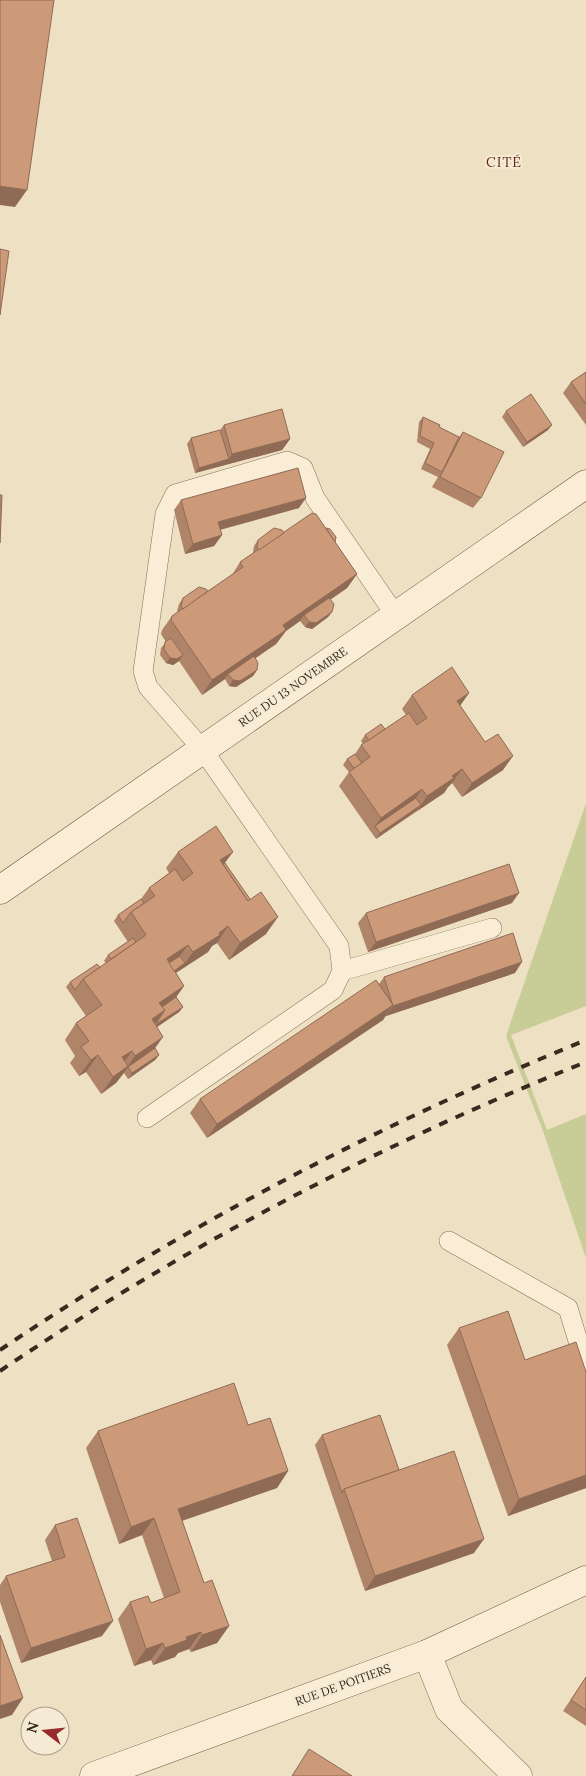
<svg xmlns="http://www.w3.org/2000/svg" width="586" height="1776" viewBox="0 0 586 1776" font-family="Lora,serif">
	<rect width="100%" height="100%" fill="#eee0c3"/>
	<polygon fill="#c8cc97" points="586,803 586,1006 511,1035 547,1130 586,1114 586,1258 543,1131 506,1036"/>
	<g fill="none" stroke-linecap="round" stroke-linejoin="round">
		<defs>
			<g id="lane">
				<polyline points="342,971 492,928"/>
				<polyline points="147,1118 333,990 342,971 339,946 203,750 148,687 143,671 165,514 175,494 287,461 303,468 315,498 396,616"/>
				<polyline points="449,1241 568,1308 586,1367"/>
			</g>
			<polyline id="street" points="427,1654 449,1709 518,1776"/>
			<g id="secondary">
				<polyline points="0,890 586,484"/>
				<polyline points="94,1776 427,1654 586,1580"/>
			</g>
		</defs>
		<use href="#lane" stroke="#88715a" stroke-width="20"/>
		<use href="#street" stroke="#88715a" stroke-width="29"/>
		<use href="#secondary" stroke="#6a523d" stroke-width="29"/>
		<use href="#lane" stroke="#f9edd6" stroke-width="19"/>
		<use href="#street" stroke="#f9edd6" stroke-width="28"/>
		<use href="#secondary" stroke="#f9edd6" stroke-width="28"/>
		<g stroke="#382a1e" stroke-width="4" stroke-dasharray="9 9" stroke-linecap="butt">
			<path d="M0,1350C184,1226 380,1124 586,1040"/>
			<path d="M0,1371C183,1247 381,1144 586,1062"/>
		</g>
	</g>
	<g fill="#af8468">
		<polygon points="586,372 586,425 563,393 571,382"/>
		<polygon points="506,411 548,430 523,447 502,417"/>
		<polygon points="423,417 439,427 459,437 463,432 481,498 473,508 432,487 438,477 421,469 430,449 417,442 419,422"/>
		<polygon points="224,425 290,439 282,450 195,473 187,444 191,438 220,430"/>
		<polygon points="181,500 299,508 220,530 222,535 214,546 185,554 174,510"/>
		<polygon points="284,533 335,542 357,574 347,588 330,600 332,612 328,617 312,629 305,627 300,621 286,631 276,644 255,658 257,670 253,676 236,687 229,686 225,679 202,695 179,661 173,665 166,663 160,655 161,648 166,642 161,634 162,630 172,616 178,612 177,611 179,604 183,598 208,591 232,575 240,562 253,554 253,552 254,546 258,540"/>
		<polygon points="469,693 460,706 503,770 462,797 452,783 448,787 444,793 376,839 339,786 349,772 343,765 347,759 355,754 361,745 363,744 361,741 365,735 385,729 406,715 402,709 412,695"/>
		<polygon points="178,852 225,863 266,934 229,960 217,943 212,946 208,952 176,973 184,986 176,997 183,1007 179,1012 157,1027 155,1048 159,1055 155,1060 128,1079 124,1073 116,1083 101,1094 86,1072 79,1076 70,1063 75,1056 65,1040 76,1023 86,1016 66,987 70,982 100,967 106,963 104,961 108,955 128,942 114,921 118,915 141,899 149,888 169,873 166,868"/>
		<polygon points="512,903 368,952 358,923 366,913"/>
		<polygon points="515,973 386,1016 386,1015 383,1020 207,1138 190,1113 200,1099 379,984 384,977"/>
		<polygon points="459,1328 586,1488 508,1516 447,1345"/>
		<polygon points="248,1425 288,1471 277,1488 182,1521 204,1583 229,1626 217,1643 191,1652 189,1649 178,1653 175,1657 153,1665 151,1660 134,1666 118,1619 130,1602 151,1603 164,1598 142,1535 119,1544 86,1448 98,1431"/>
		<polygon points="322,1435 399,1470 474,1553 365,1591 315,1445"/>
		<polygon points="55,1525 102,1636 21,1663 0,1602 0,1585 6,1576 52,1561 45,1540"/>
		<polygon points="586,1677 586,1726 563,1711"/>
	</g>
	<g fill="#8f6b55">
		<polygon points="0,186 27,190 15,207 0,205"/>
		<polygon points="552,425 548,430 523,447 527,442"/>
		<polygon points="290,439 282,450 195,473 199,468 229,459 232,454"/>
		<polygon points="306,498 299,508 211,532 218,522"/>
		<polygon points="222,535 214,546 185,554 193,544"/>
		<polygon points="357,574 347,588 305,617 304,615 300,621 286,631 276,644 230,676 228,674 225,679 202,695 212,680 283,625"/>
		<polygon points="332,612 328,617 312,629 305,627 309,622"/>
		<polygon points="183,655 179,661 173,665 166,663 170,658"/>
		<polygon points="257,670 253,676 236,687 229,686 233,680"/>
		<polygon points="469,693 459,707 457,701"/>
		<polygon points="513,756 503,770 462,797 472,783"/>
		<polygon points="462,769 452,783 448,787 444,793 417,811 427,796"/>
		<polygon points="422,789 412,804 375,826 371,832 381,818"/>
		<polygon points="421,805 417,810 376,839 380,833"/>
		<polygon points="233,852 221,868 220,860"/>
		<polygon points="519,893 512,903 368,952 376,942"/>
		<polygon points="278,917 266,934 229,960 240,943"/>
		<polygon points="228,926 217,943 212,946 208,952 160,983 164,978 185,963 193,952"/>
		<polygon points="188,945 176,961 160,972 167,959"/>
		<polygon points="522,962 515,973 386,1016 393,1006"/>
		<polygon points="184,986 172,1003 153,1016 159,1003"/>
		<polygon points="393,1005 383,1020 207,1138 217,1124"/>
		<polygon points="183,1007 179,1012 154,1029 158,1023"/>
		<polygon points="165,1010 153,1027 152,1019"/>
		<polygon points="163,1037 151,1054 128,1067 116,1083 101,1094 113,1077 128,1066 135,1056"/>
		<polygon points="132,1051 120,1068 110,1074 122,1057"/>
		<polygon points="98,1055 86,1072 79,1076 91,1060"/>
		<polygon points="159,1055 155,1060 128,1079 132,1073"/>
		<polygon points="288,1471 277,1488 166,1526 178,1509"/>
		<polygon points="586,1475 586,1488 508,1516 519,1499"/>
		<polygon points="154,1518 142,1535 119,1544 131,1527"/>
		<polygon points="484,1539 474,1553 365,1591 375,1576"/>
		<polygon points="113,1621 102,1636 21,1663 31,1648"/>
		<polygon points="229,1626 217,1643 191,1652 202,1635"/>
		<polygon points="201,1632 189,1649 178,1653 175,1657 153,1665 165,1648 186,1637"/>
		<polygon points="163,1643 151,1660 134,1666 146,1649"/>
		<polygon points="23,1698 12,1715 0,1719 0,1706"/>
	</g>
	<g fill="#cc9979" stroke="#8f6b55">
		<polygon points="0,0 54,0 27,190 0,186"/>
		<polygon points="0,249 9,251 0,315"/>
		<polygon points="586,372 586,404 571,382"/>
		<polygon points="531,394 552,425 527,442 506,411"/>
		<polygon points="282,409 290,439 232,454 224,425"/>
		<polygon points="423,417 440,425 439,427 459,437 442,472 425,463 434,443 420,436"/>
		<polygon points="220,430 229,459 199,468 191,438"/>
		<polygon points="463,432 504,452 481,498 440,477"/>
		<polygon points="298,468 306,498 218,522 222,535 193,544 181,500"/>
		<polygon points="0,495 2,495 0,543"/>
		<polygon points="312,513 316,514 357,574 283,625 286,630 212,680 171,620 172,616 243,567 240,562"/>
		<polygon points="274,528 282,530 284,533 259,550 257,547 258,540"/>
		<polygon points="326,528 330,529 336,537 335,542"/>
		<polygon points="199,587 206,589 208,591 183,609 181,606 183,598"/>
		<polygon points="329,598 334,604 332,612 316,623 309,622 304,615"/>
		<polygon points="171,638 183,655 177,659 170,658 164,649 165,642"/>
		<polygon points="254,656 258,663 257,670 240,681 233,680 228,674"/>
		<polygon points="452,667 469,693 457,701 485,742 498,734 513,756 472,783 462,769 452,776 454,778 427,796 422,789 381,818 349,772 370,757 361,745 409,713 417,725 427,718 412,695"/>
		<polygon points="381,724 385,729 369,740 365,735"/>
		<polygon points="355,754 362,763 354,768 347,759"/>
		<polygon points="416,798 421,805 380,833 375,826"/>
		<polygon points="216,826 233,852 220,860 248,901 261,892 278,917 240,943 228,926 219,933 220,935 193,952 188,945 167,959 184,986 159,1003 165,1010 152,1019 163,1037 135,1056 132,1051 122,1057 128,1066 113,1077 98,1055 91,1060 81,1047 89,1041 76,1023 102,1005 83,979 146,935 131,912 155,896 149,888 175,869 183,881 193,873 178,852"/>
		<polygon points="225,863 250,899 248,901 223,864"/>
		<polygon points="509,864 519,893 376,942 366,913"/>
		<polygon points="141,899 144,903 131,912 123,923 118,915"/>
		<polygon points="513,933 522,962 393,1006 384,977"/>
		<polygon points="133,938 136,942 111,959 108,955"/>
		<polygon points="180,956 185,963 174,971 169,963"/>
		<polygon points="97,964 100,967 83,979 75,990 70,982"/>
		<polygon points="376,980 393,1005 217,1124 200,1099"/>
		<polygon points="176,997 183,1007 158,1023 157,1022 165,1010 162,1007"/>
		<polygon points="155,1048 159,1055 132,1073 128,1067"/>
		<polygon points="508,1311 525,1360 576,1342 586,1372 586,1475 519,1499 459,1328"/>
		<polygon points="234,1383 248,1425 270,1418 288,1471 178,1509 204,1583 212,1580 229,1626 202,1635 201,1632 186,1637 187,1640 165,1648 163,1643 146,1649 130,1602 148,1596 151,1603 180,1592 154,1518 131,1527 98,1431"/>
		<polygon points="380,1415 399,1470 344,1489 342,1493 322,1435"/>
		<polygon points="454,1451 484,1539 375,1576 344,1489"/>
		<polygon points="77,1518 113,1621 31,1648 6,1576 65,1557 55,1525"/>
		<polygon points="0,1635 23,1698 0,1706"/>
		<polygon points="586,1677 586,1710 571,1700"/>
		<polygon points="309,1749 352,1776 292,1776"/>
	</g>
	<g text-anchor="middle" stroke-width="4.5" stroke-linejoin="round" paint-order="stroke">
		<g font-size="12" fill="#382a1e" stroke="#f5ead3">
			<text transform="translate(293 687) rotate(-35)" y="4">RUE DU 13 NOVEMBRE</text>
			<text transform="translate(343 1685) rotate(-20)" y="4">RUE DE POITIERS</text>
		</g>
		<g font-size="14" letter-spacing="1" fill="#652a1d" stroke="#f5ead3">
			<text x="504" y="167">CITÉ</text>
		</g>
	</g>
	<g transform="translate(45 1731) rotate(286)"><circle r="24" fill="#f5ead3" stroke="#a99d8b"/>
	<path d="M0-4L9 19L0 12L-9 19Z" fill="#972a2e"/>
	<text y="-8" font-size="14" font-weight="bold" text-anchor="middle" fill="#382a1e">N</text>
	</g>
</svg>
